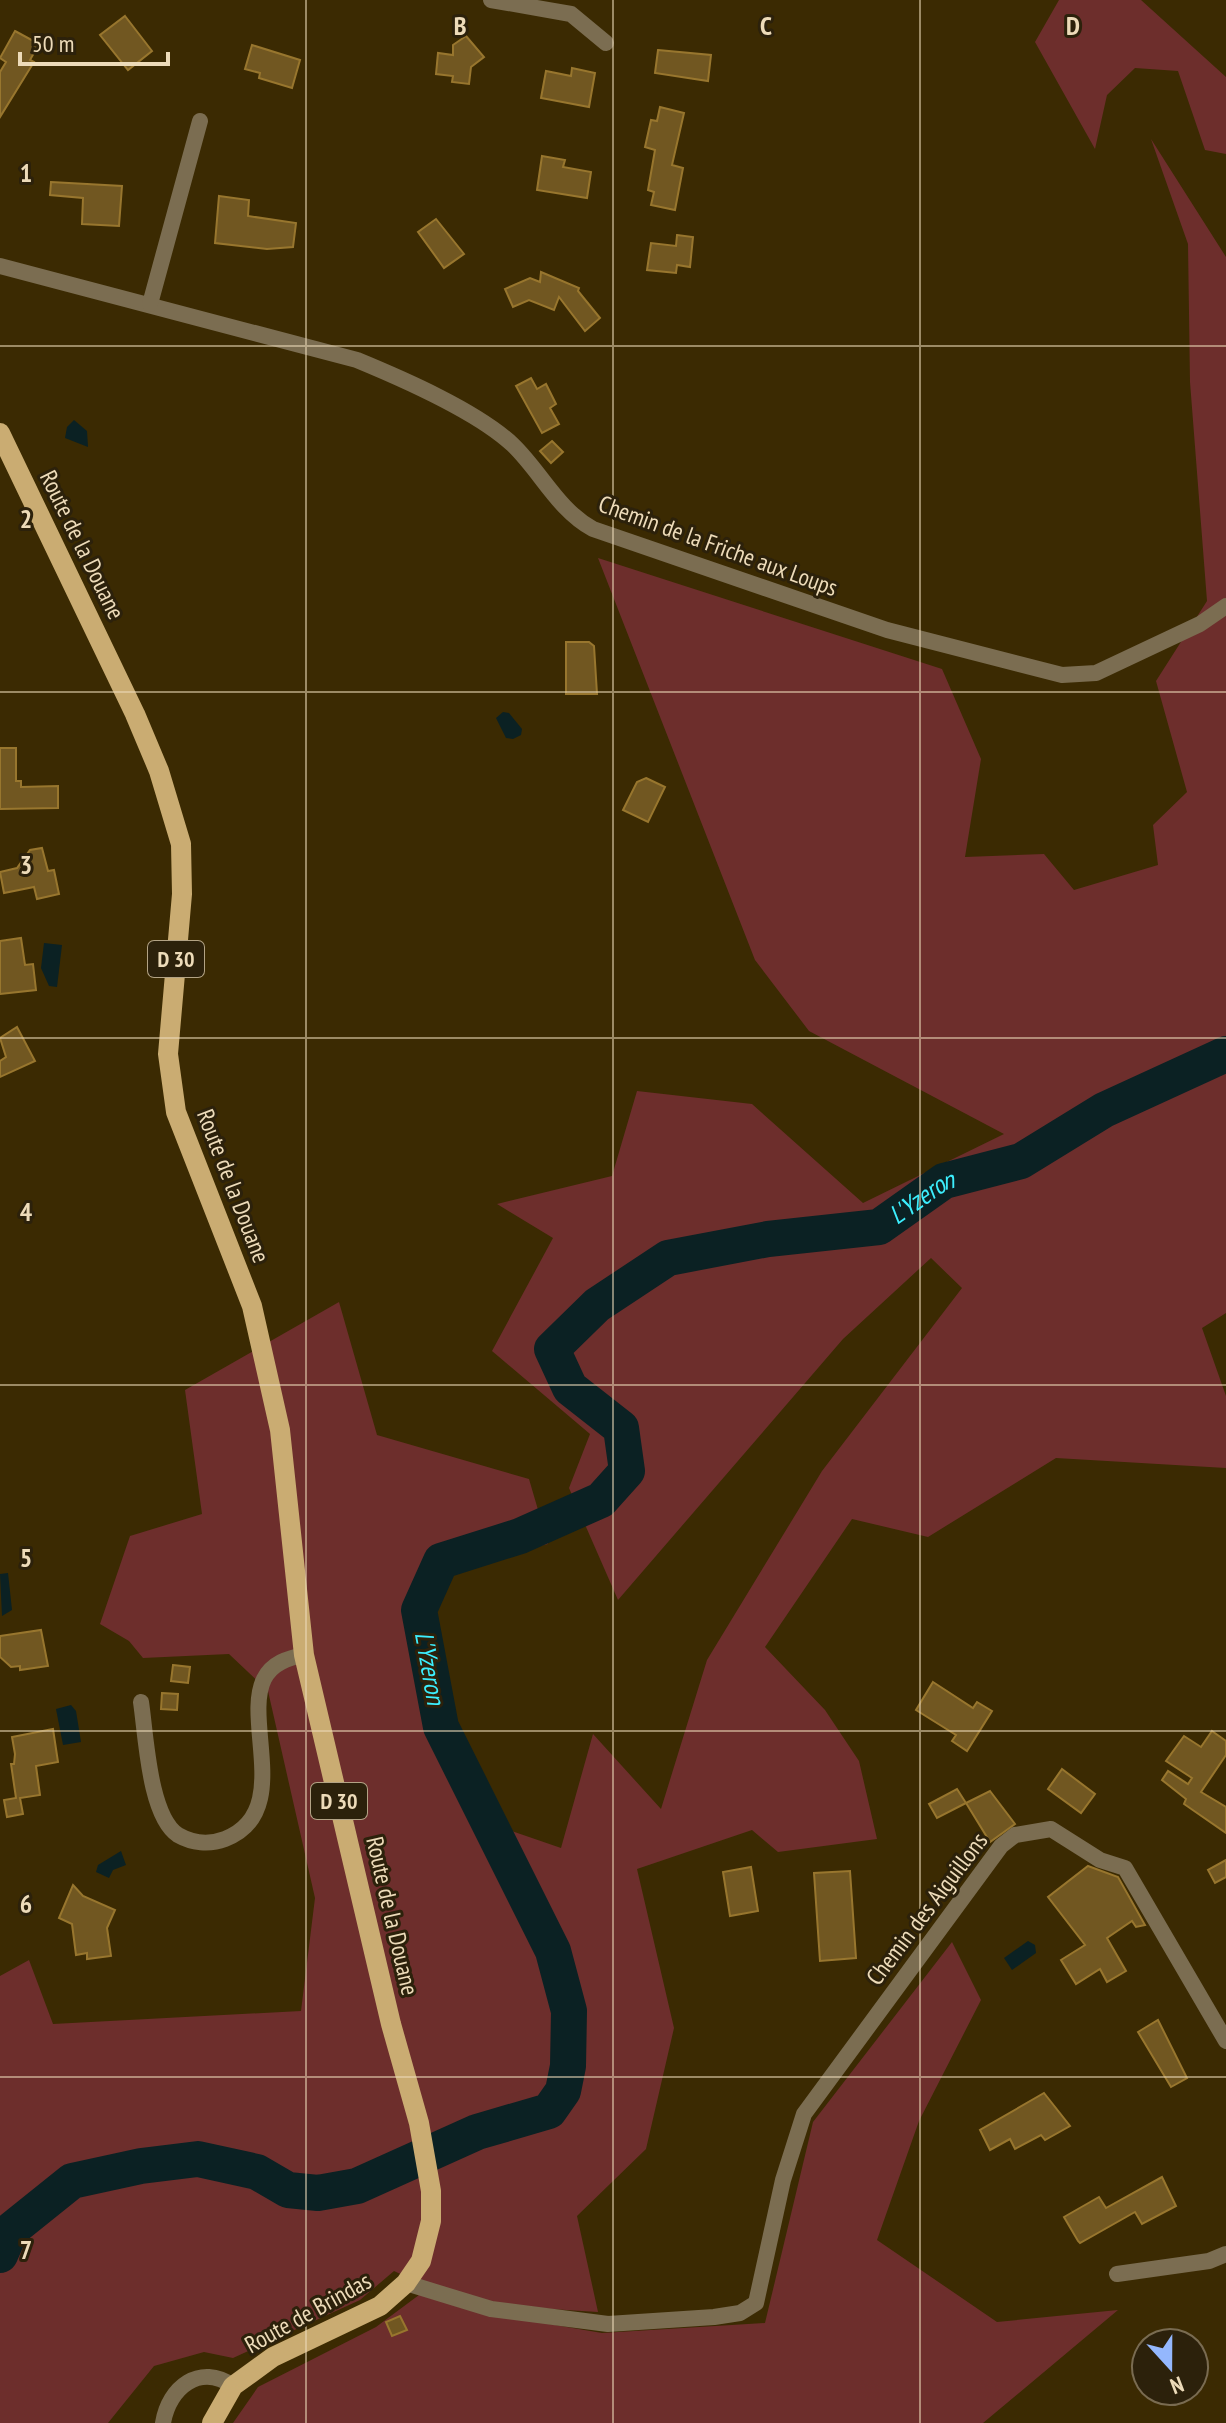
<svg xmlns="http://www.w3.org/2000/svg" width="1226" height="2423" viewBox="0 0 1226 2423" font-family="'PT Sans Narrow',sans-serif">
	<rect width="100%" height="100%" fill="#3b2a02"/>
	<g fill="#6d2e2c">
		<polygon points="1059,0 1141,0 1226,77 1226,154 1205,150 1178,71 1135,68 1107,95 1095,149 1035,42"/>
		<path d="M1151,139L1226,257V1313L1202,1328L1226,1396V1468L1056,1458L928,1537L852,1519L765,1647L825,1710L859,1761L877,1839L778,1852L752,1830L637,1869L674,2028L646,2149L577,2216L598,2312C523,2307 465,2305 394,2271L360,2300L233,2358L204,2352L154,2366L108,2423H0V1976L29,1960L53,2024L301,2011L315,1898L268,1691L229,1654L143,1658L129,1641L100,1624L130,1536L202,1514L185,1390L339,1302L377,1435L529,1479L548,1544L448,1569L429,1609L449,1718L500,1827L561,1848L593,1734L661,1809L707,1660L822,1471L962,1288L931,1258L843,1339L618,1600L569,1488L590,1434L492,1351L553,1238L497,1204L612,1176L637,1091L752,1104L863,1203L1004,1134L809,1031L755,960L598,558L942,669L981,759L965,857L1044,854L1074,890L1158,865L1153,825L1187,792L1156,681L1207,601L1190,382L1188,244Z"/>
		<polygon points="952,1942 981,2000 919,2121 877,2240 997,2322 1118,2310 983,2423 233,2423 258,2387 376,2327 423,2292 491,2314 602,2333 765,2323 813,2122"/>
	</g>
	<g fill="#0b2123">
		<polygon points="74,420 87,431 88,447 65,438 67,427"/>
		<polygon points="503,712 509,713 522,729 521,735 513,739 506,738 496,718"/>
		<polygon points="44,943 62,945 57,987 49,986 41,968"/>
		<polygon points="8,1573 12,1610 2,1616 0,1574"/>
		<polygon points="71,1705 76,1711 81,1742 63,1745 56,1709"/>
		<polygon points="121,1851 126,1865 113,1870 109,1878 96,1872 98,1865"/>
		<polygon points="1028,1941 1035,1945 1036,1953 1012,1970 1004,1958"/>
	</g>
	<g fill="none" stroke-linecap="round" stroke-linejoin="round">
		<path stroke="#0b2123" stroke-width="36" id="s1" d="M0,2255L11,2230L72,2181L141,2166L198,2159L257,2172L288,2190L318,2193L357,2186L477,2132L549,2111L563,2091L568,2066L569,2011L553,1951L441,1727L419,1610L441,1561L520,1536L601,1500L627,1471L621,1428L570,1388L552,1349L597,1305L668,1258L768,1239L879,1227L944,1181L1021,1161L1104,1110L1226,1054"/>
	</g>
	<g fill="#715721" stroke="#98762e" stroke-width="2">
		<polygon points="125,16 152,51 128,70 100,35"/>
		<polygon points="15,31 39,44 30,60 34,62 0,117 0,72 6,62 0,58"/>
		<polygon points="466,36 484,57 471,67 469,84 452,82 453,76 436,74 438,53 453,55 453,45"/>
		<polygon points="252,45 300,60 292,88 259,78 260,73 245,69"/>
		<polygon points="658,50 711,55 708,81 655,73"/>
		<polygon points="572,68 595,73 589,107 541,98 546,71 571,76"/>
		<polygon points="660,107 684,113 672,165 683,168 675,210 651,205 654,192 648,190 655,150 645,147 651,120 657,121"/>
		<polygon points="542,156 565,160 563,167 591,172 587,198 537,190"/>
		<polygon points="51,182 122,186 119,226 82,224 83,198 50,195"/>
		<polygon points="219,196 249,200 248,216 296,223 293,247 267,249 215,243"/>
		<polygon points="436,219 464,254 444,268 418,232"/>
		<polygon points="677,235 693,237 690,267 677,265 676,273 647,270 651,243 676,246"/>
		<polygon points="541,272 579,288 578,291 600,318 585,331 559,297 554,310 529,300 513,307 505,289 530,278 540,282"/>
		<polygon points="531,378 537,389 546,384 556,404 550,408 559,424 542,433 516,386"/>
		<polygon points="552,441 563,452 551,463 540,451"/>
		<polygon points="566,642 589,642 594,646 597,694 566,694"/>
		<polygon points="0,748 16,748 16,781 21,781 21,787 58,786 58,808 0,809"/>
		<polygon points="646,778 665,787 648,822 623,810 637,782"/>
		<polygon points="42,848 48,871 54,870 59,894 37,899 34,887 4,893 0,872 17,868 30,850"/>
		<polygon points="21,938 25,965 33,964 36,990 0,994 0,941"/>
		<polygon points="17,1027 35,1061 0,1077 0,1061 6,1057 0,1038"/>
		<polygon points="41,1630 48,1666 20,1670 20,1666 11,1667 0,1657 0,1636"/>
		<polygon points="173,1665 190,1667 188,1683 171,1681"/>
		<polygon points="933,1682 973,1708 977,1702 992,1711 967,1751 952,1741 956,1735 916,1710"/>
		<polygon points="162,1693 178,1694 177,1710 161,1709"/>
		<polygon points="53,1729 58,1762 36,1766 40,1795 20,1798 23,1814 7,1817 4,1800 16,1798 11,1764 14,1764 15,1754 12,1737"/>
		<polygon points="1212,1731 1226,1741 1226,1755 1201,1792 1226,1807 1226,1833 1184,1804 1186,1799 1162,1780 1168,1771 1188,1784 1192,1778 1166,1761 1184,1736 1201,1747"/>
		<polygon points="1062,1769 1095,1794 1081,1813 1048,1789"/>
		<polygon points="957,1789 966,1803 937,1818 929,1804"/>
		<polygon points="990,1791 1015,1824 990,1842 966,1803"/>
		<polygon points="1226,1860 1226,1877 1215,1883 1208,1870"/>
		<polygon points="1088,1866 1118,1877 1145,1925 1136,1927 1132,1921 1107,1938 1126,1971 1107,1982 1100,1969 1076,1984 1061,1960 1085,1945 1048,1897"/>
		<polygon points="751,1867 758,1911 730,1916 723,1872"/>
		<polygon points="850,1871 856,1958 820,1961 814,1873"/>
		<polygon points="73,1885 83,1896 115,1910 107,1928 111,1956 87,1959 87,1953 76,1955 72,1924 59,1918"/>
		<polygon points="1158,2020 1187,2078 1171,2087 1138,2032"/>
		<polygon points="1044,2093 1070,2126 1045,2140 1041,2135 1015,2149 1010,2139 990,2150 980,2130"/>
		<polygon points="1162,2177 1176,2206 1142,2224 1135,2212 1080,2243 1078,2241 1064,2217 1099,2197 1106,2208"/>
		<polygon points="400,2316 407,2330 392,2336 386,2322"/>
	</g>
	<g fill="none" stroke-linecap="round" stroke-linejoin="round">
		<g stroke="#7b6d51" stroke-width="16">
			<polyline points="491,0 571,14 606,43"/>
			<path d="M0,266L357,360C403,379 477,411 513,445C541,472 558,510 593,529L887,630L1062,675L1096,673L1200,624L1226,606"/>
			<polyline points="150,304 200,121"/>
			<path d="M141,1702C146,1735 149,1816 178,1835C192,1843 209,1845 225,1839C293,1813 243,1721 264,1679C272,1663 288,1658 304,1655"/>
			<polyline points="1117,2274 1209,2261 1226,2254"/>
			<polyline points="406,2283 491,2309 608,2324 714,2317 740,2313 756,2303 783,2180 804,2114 1001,1846 1015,1835 1051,1829 1100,1860 1125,1868 1226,2041"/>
			<path d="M163,2423C169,2387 200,2363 233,2386"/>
		</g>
		<polyline stroke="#caac72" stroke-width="20" points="0,433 135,714 159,771 181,844 182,894 168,1054 176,1112 252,1306 280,1430 304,1655 391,2024 419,2123 431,2191 431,2221 421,2261 406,2283 380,2306 273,2357 233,2386 212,2423"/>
	</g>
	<path fill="none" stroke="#eddbb9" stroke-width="2" stroke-opacity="0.55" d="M306,0V2423M613,0V2423M920,0V2423M0,346H1226M0,692H1226M0,1038H1226M0,1385H1226M0,1731H1226M0,2077H1226"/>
	<g text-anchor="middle" stroke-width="6" stroke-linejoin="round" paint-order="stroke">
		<g fill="#2c210b" stroke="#b3a385" stroke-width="2">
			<rect x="148" y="941" width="56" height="36" rx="6"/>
			<rect x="311" y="1783" width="56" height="36" rx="6"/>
		</g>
		<g font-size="22" font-weight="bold" fill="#eddbb9">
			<text x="176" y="967">D 30</text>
			<text x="339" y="1809">D 30</text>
		</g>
		<g font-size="24" fill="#eddbb9" stroke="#2c210b">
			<text transform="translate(82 545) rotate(64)" y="8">Route de la Douane</text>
			<text transform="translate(718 546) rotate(20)" y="8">Chemin de la Friche aux Loups</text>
			<text transform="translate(233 1186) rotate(69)" y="8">Route de la Douane</text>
			<text transform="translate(927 1909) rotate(-53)" y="8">Chemin des Aiguillons</text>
			<text transform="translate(392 1916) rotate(77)" y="8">Route de la Douane</text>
			<text transform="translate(308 2313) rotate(-29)" y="8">Route de Brindas</text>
		</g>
		<g font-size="26" font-style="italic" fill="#3ceefd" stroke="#2c210b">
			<text dy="9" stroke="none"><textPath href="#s1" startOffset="1972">L'Yzeron</textPath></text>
			<text transform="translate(430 1668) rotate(80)" y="9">L'Yzeron</text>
		</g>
	</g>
	<g font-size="26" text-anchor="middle" font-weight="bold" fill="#eddbb9" stroke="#2c210b" stroke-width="6" stroke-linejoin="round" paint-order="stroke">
		<text x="460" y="35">B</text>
		<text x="766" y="35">C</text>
		<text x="1073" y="35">D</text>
		<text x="26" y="182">1</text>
		<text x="26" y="528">2</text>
		<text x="26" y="874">3</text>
		<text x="26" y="1221">4</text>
		<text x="26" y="1567">5</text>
		<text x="26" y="1913">6</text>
		<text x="26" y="2259">7</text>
	</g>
	<g transform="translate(1170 2367) rotate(159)"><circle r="38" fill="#2c210b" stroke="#796b51" stroke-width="2"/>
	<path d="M0-6L14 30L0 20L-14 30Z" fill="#94b7fd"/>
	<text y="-12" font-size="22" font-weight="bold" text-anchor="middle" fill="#eddbb9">N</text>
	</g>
	<path d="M20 52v12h148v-12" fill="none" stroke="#eddbb9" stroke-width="4"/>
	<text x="32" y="52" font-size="24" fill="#eddbb9" stroke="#2c210b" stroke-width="6" paint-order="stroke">50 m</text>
</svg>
